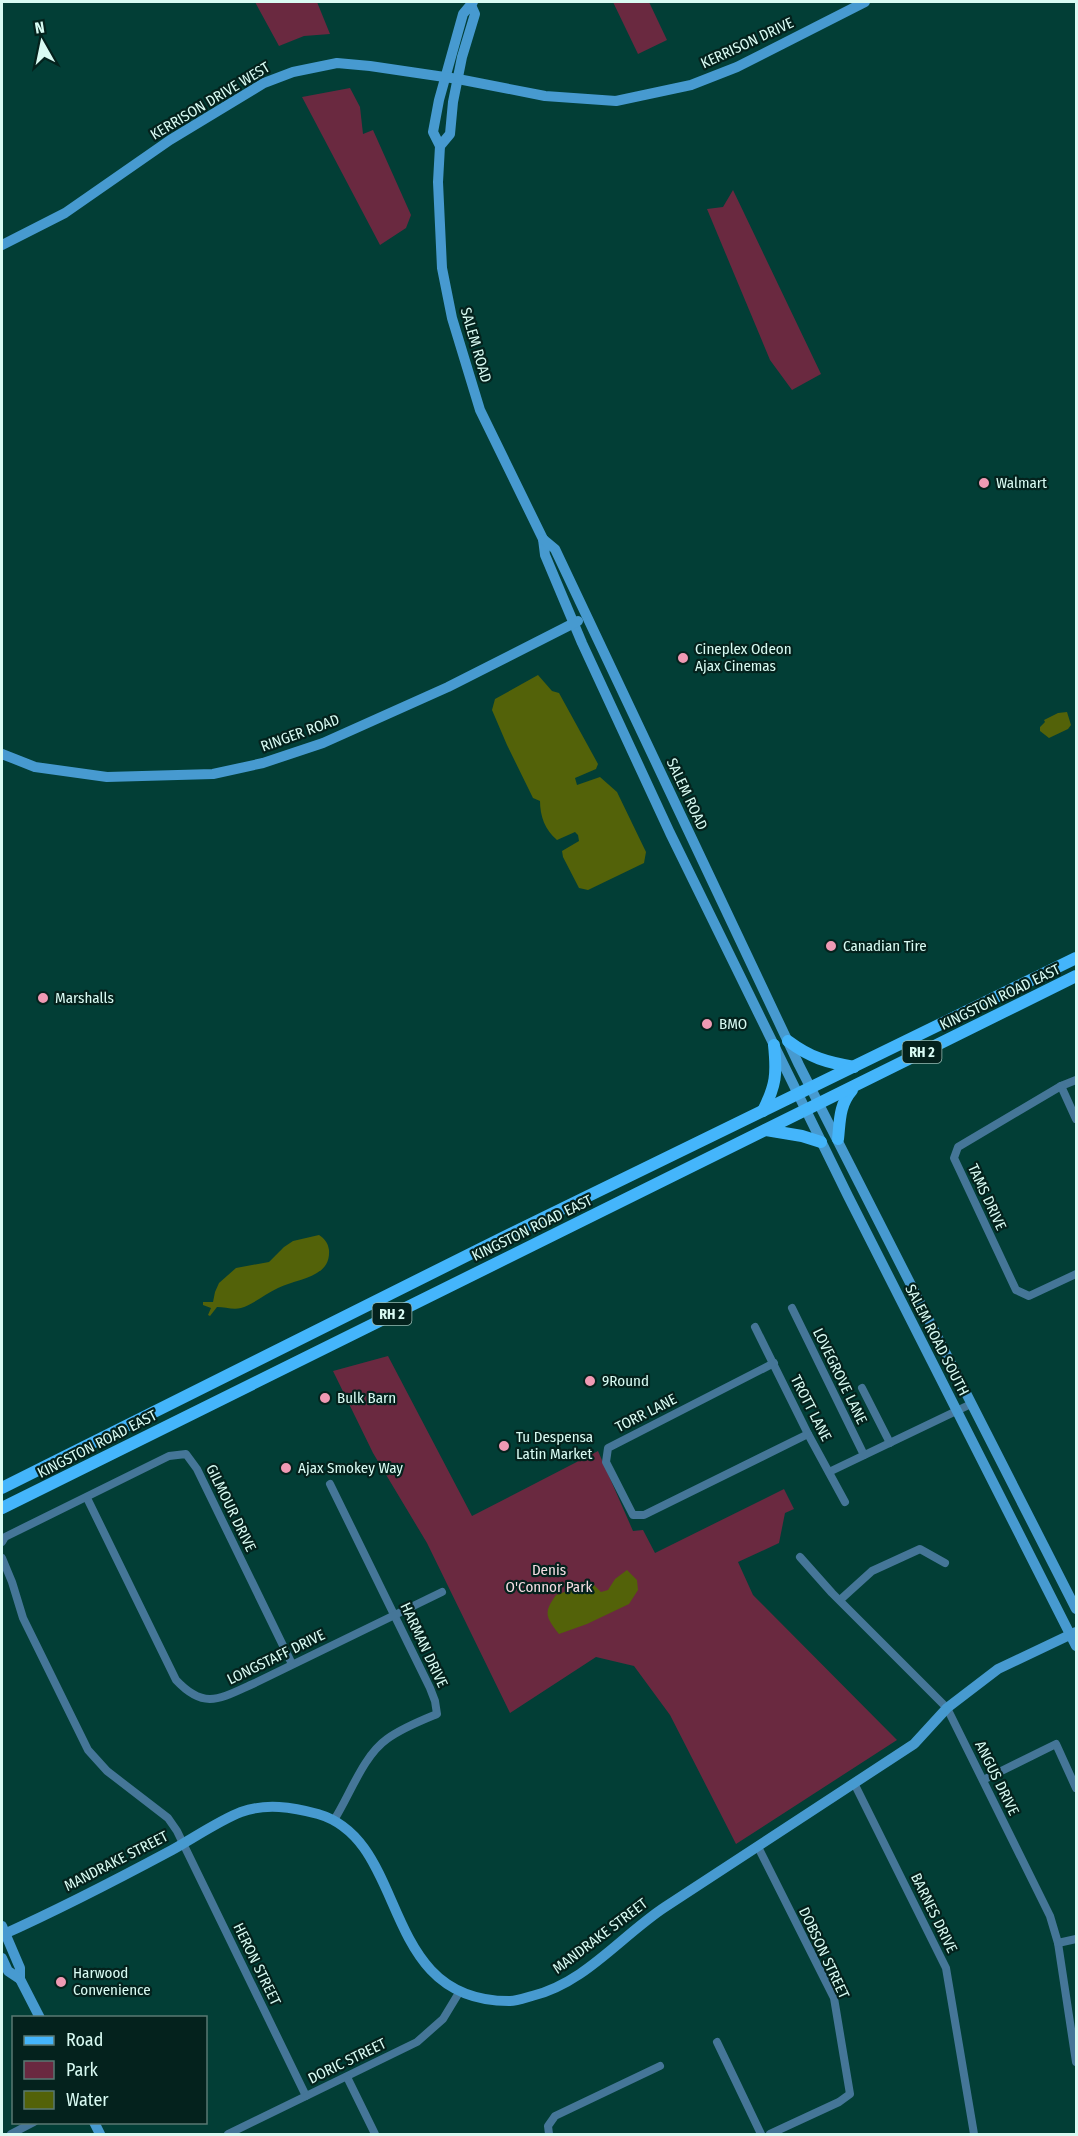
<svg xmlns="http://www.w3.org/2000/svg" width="1078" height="2136" viewBox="0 0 1078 2136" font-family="'Fira Sans Condensed',sans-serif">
	<rect width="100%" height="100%" fill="#023e36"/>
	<g fill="#6a2940">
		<polygon points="255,2 317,2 330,34 304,36 279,46"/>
		<polygon points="613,2 649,2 667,40 638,54"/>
		<polygon points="350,88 360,107 363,134 373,130 411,215 406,228 380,245 302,97"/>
		<polygon points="733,190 821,374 792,390 770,360 707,209 723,207"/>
		<polygon points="388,1356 472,1516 598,1451 633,1531 643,1530 655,1553 784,1489 794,1509 785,1513 779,1543 738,1562 753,1595 897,1740 736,1844 670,1715 634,1666 596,1657 510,1713 427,1543 373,1453 333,1371"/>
	</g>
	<g fill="#536209">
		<path d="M538,675L552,691L559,693L598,764L596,769L575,778L577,785L600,777L617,792L646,852L644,863L588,890L579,888L563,857L562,851L579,841L578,835L575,832L557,840C545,830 540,816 540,801L533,798L507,745L492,710L495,699Z"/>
		<polygon points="1067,712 1071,725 1068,729 1049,738 1040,731 1040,727 1045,722 1044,720 1058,713"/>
		<path d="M319,1235C325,1239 328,1243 329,1250C331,1278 298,1278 278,1288C265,1294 254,1304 241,1308C233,1310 225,1307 217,1307L210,1316L208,1315L211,1308L203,1305V1302H213L215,1292L219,1283L236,1268L269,1262L284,1247L293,1241Z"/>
		<path d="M627,1570L637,1580L638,1590L629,1604L587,1624L559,1634C546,1617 543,1613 556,1595L587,1584L594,1585L601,1592L608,1590L615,1579Z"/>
	</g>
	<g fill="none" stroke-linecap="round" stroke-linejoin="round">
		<g stroke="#457698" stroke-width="8">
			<polyline points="1076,1080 1061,1086 958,1147 954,1158 1016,1290 1029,1296 1076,1274"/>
			<polyline points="1061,1086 1076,1119"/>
			<polyline points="792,1308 864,1455"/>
			<polyline points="755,1327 808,1434 845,1502"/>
			<polyline points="774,1363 608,1448 606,1462 633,1515 644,1515 808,1434"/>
			<polyline points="862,1388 890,1443"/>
			<polyline points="829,1472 971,1404"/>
			<path d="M330,1484L430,1688L435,1701L437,1714C420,1721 402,1728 387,1739C363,1756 350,1795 334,1820"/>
			<path d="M87,1498L176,1680C205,1711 221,1698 255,1683L442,1592"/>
			<polyline points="2,1542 5,1537 169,1456 186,1454 197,1469 292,1664"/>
			<polyline points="800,1557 832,1593 947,1708 1050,1916 1058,1943 1076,2062"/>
			<polyline points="2,1558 12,1582 23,1618 88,1750 107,1771 168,1818 177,1831 306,2096"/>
			<polyline points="840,1600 872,1571 920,1549 945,1563"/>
			<polyline points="983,1780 1056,1744 1076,1788"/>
			<polyline points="854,1783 946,1968 974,2134"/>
			<polyline points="758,1847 834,1998 850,2094 839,2102 770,2134"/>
			<polyline points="1058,1943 1076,1939"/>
			<polyline points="717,2042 761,2134"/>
			<polyline points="347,2077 375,2134"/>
			<polyline points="11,2134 34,2122"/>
			<polyline points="228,2134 417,2042 443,2019 460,1991"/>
			<polyline points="549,2134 548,2126 555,2116 660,2066"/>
		</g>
		<g stroke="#479ad0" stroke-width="10">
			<polyline points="473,2 463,14 439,100 433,132 440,146 438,182 442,268 452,318 480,410 543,539 545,555 582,643 670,833 848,1196 1076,1646"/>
			<polyline points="440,146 450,134 453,102 462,57 475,14 471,5"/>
			<polyline points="2,245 65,213 170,140 264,83 293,72 337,63 370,66 458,79 545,96 616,101 691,85 737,67 865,2"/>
			<polyline points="543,539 555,549 799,1065 1076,1609"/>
			<polyline points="2,754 35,767 107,777 213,774 263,763 323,743 448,687 578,621"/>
			<polyline points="2,1926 20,1968 20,1979 40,2018"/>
			<path d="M2,1935C60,1909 116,1880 172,1850C192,1839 220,1820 241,1812C266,1803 292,1807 318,1814C411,1841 377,2002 510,2001C517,2001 525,1998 532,1996C585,1983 621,1936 665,1907C748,1852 831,1798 914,1744L947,1708L998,1669L1076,1632"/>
			<polyline points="2,1958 8,1971 20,1979"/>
			<polyline points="94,2122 100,2134"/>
		</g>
		<g stroke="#44b5fb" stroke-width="12">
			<path d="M788,1041C811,1058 826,1062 854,1067"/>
			<path d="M763,1111C776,1085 777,1074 774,1045"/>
			<polyline points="766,1130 802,1136 821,1142"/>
			<path d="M838,1139C840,1121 839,1105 852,1090"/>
			<polyline points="2,1488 496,1241 1076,958"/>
			<polyline points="2,1508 1076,976"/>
		</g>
	</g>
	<g fill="#f09ab4" stroke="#04221d" stroke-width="2">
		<circle cx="984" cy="483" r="6"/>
		<circle cx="683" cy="658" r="6"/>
		<circle cx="831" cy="946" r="6"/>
		<circle cx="43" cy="998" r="6"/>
		<circle cx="707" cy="1024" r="6"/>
		<circle cx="590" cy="1381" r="6"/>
		<circle cx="325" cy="1398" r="6"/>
		<circle cx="504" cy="1446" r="6"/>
		<circle cx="286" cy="1468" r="6"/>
		<circle cx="61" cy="1982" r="6"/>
	</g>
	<g text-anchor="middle" stroke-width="4.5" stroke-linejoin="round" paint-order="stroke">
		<g fill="#04221d" stroke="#99bab3" stroke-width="1.5">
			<rect x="902.5" y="1041" width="39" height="22" rx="4.5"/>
			<rect x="372.5" y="1303" width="39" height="22" rx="4.5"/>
		</g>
		<g font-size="14" font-weight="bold" fill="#d9fbf3">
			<text x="922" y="1057">RH 2</text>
			<text x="392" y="1319">RH 2</text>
		</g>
		<g font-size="15" fill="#d9fbf3" stroke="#04221d">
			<text transform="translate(747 43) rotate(-25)" y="5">KERRISON DRIVE</text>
			<text transform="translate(210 101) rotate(-31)" y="5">KERRISON DRIVE WEST</text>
			<text transform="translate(476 345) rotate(74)" y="5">SALEM ROAD</text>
			<text transform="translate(300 733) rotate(-20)" y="5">RINGER ROAD</text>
			<text transform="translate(687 794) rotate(65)" y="5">SALEM ROAD</text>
			<text transform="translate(1000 997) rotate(-26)" y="5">KINGSTON ROAD EAST</text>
			<text transform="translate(987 1197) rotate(65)" y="5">TAMS DRIVE</text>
			<text transform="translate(532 1228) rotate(-26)" y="5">KINGSTON ROAD EAST</text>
			<text transform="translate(937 1340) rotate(63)" y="5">SALEM ROAD SOUTH</text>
			<text transform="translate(840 1376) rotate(64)" y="5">LOVEGROVE LANE</text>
			<text transform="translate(811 1408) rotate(63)" y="5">TROTT LANE</text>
			<text transform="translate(646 1413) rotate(-27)" y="5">TORR LANE</text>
			<text transform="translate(97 1444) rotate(-27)" y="5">KINGSTON ROAD EAST</text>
			<text transform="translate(231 1508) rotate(64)" y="5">GILMOUR DRIVE</text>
			<text transform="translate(424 1645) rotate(65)" y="5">HARMAN DRIVE</text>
			<text transform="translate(276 1657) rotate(-26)" y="5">LONGSTAFF DRIVE</text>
			<text transform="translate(997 1778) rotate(64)" y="5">ANGUS DRIVE</text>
			<text transform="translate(116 1861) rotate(-27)" y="5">MANDRAKE STREET</text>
			<text transform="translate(934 1913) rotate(64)" y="5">BARNES DRIVE</text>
			<text transform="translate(600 1936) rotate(-37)" y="5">MANDRAKE STREET</text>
			<text transform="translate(824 1953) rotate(65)" y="5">DOBSON STREET</text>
			<text transform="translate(257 1964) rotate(64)" y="5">HERON STREET</text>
			<text transform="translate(347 2061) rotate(-26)" y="5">DORIC STREET</text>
		</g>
		<g font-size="15" fill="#d9fbf3" stroke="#04221d" text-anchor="start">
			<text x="996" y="488">Walmart</text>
			<text x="695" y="654">Cineplex Odeon<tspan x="695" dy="17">Ajax Cinemas</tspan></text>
			<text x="843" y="951">Canadian Tire</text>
			<text x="55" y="1003">Marshalls</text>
			<text x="719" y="1029">BMO</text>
			<text x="602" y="1386">9Round</text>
			<text x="337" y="1403">Bulk Barn</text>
			<text x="516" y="1442">Tu Despensa<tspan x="516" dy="17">Latin Market</tspan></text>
			<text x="298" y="1473">Ajax Smokey Way</text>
			<text x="73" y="1978">Harwood<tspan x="73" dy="17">Convenience</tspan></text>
		</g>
		<g font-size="15" fill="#f5dde3" stroke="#04221d">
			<text x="549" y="1575">Denis<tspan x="549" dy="17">O'Connor Park</tspan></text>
		</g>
	</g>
	<rect width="1078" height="2136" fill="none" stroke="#d9fbf3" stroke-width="6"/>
	<rect x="12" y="2016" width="195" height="108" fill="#04221d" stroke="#597973" stroke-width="1.5"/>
	<rect x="24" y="2036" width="30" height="9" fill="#44b5fb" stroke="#597973" stroke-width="1.5"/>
	<text x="66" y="2046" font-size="18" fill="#d9fbf3">Road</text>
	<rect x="24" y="2061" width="30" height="18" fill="#6a2940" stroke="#597973" stroke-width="1.5"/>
	<text x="66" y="2076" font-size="18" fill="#d9fbf3">Park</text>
	<rect x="24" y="2091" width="30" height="18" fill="#536209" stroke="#597973" stroke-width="1.5"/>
	<text x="66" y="2106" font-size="18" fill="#d9fbf3">Water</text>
	<g transform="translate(42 42) rotate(351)" stroke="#04221d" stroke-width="4.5" paint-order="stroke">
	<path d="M0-4.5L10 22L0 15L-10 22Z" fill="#d9fbf3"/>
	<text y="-9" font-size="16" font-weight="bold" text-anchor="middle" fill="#d9fbf3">N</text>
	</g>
</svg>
